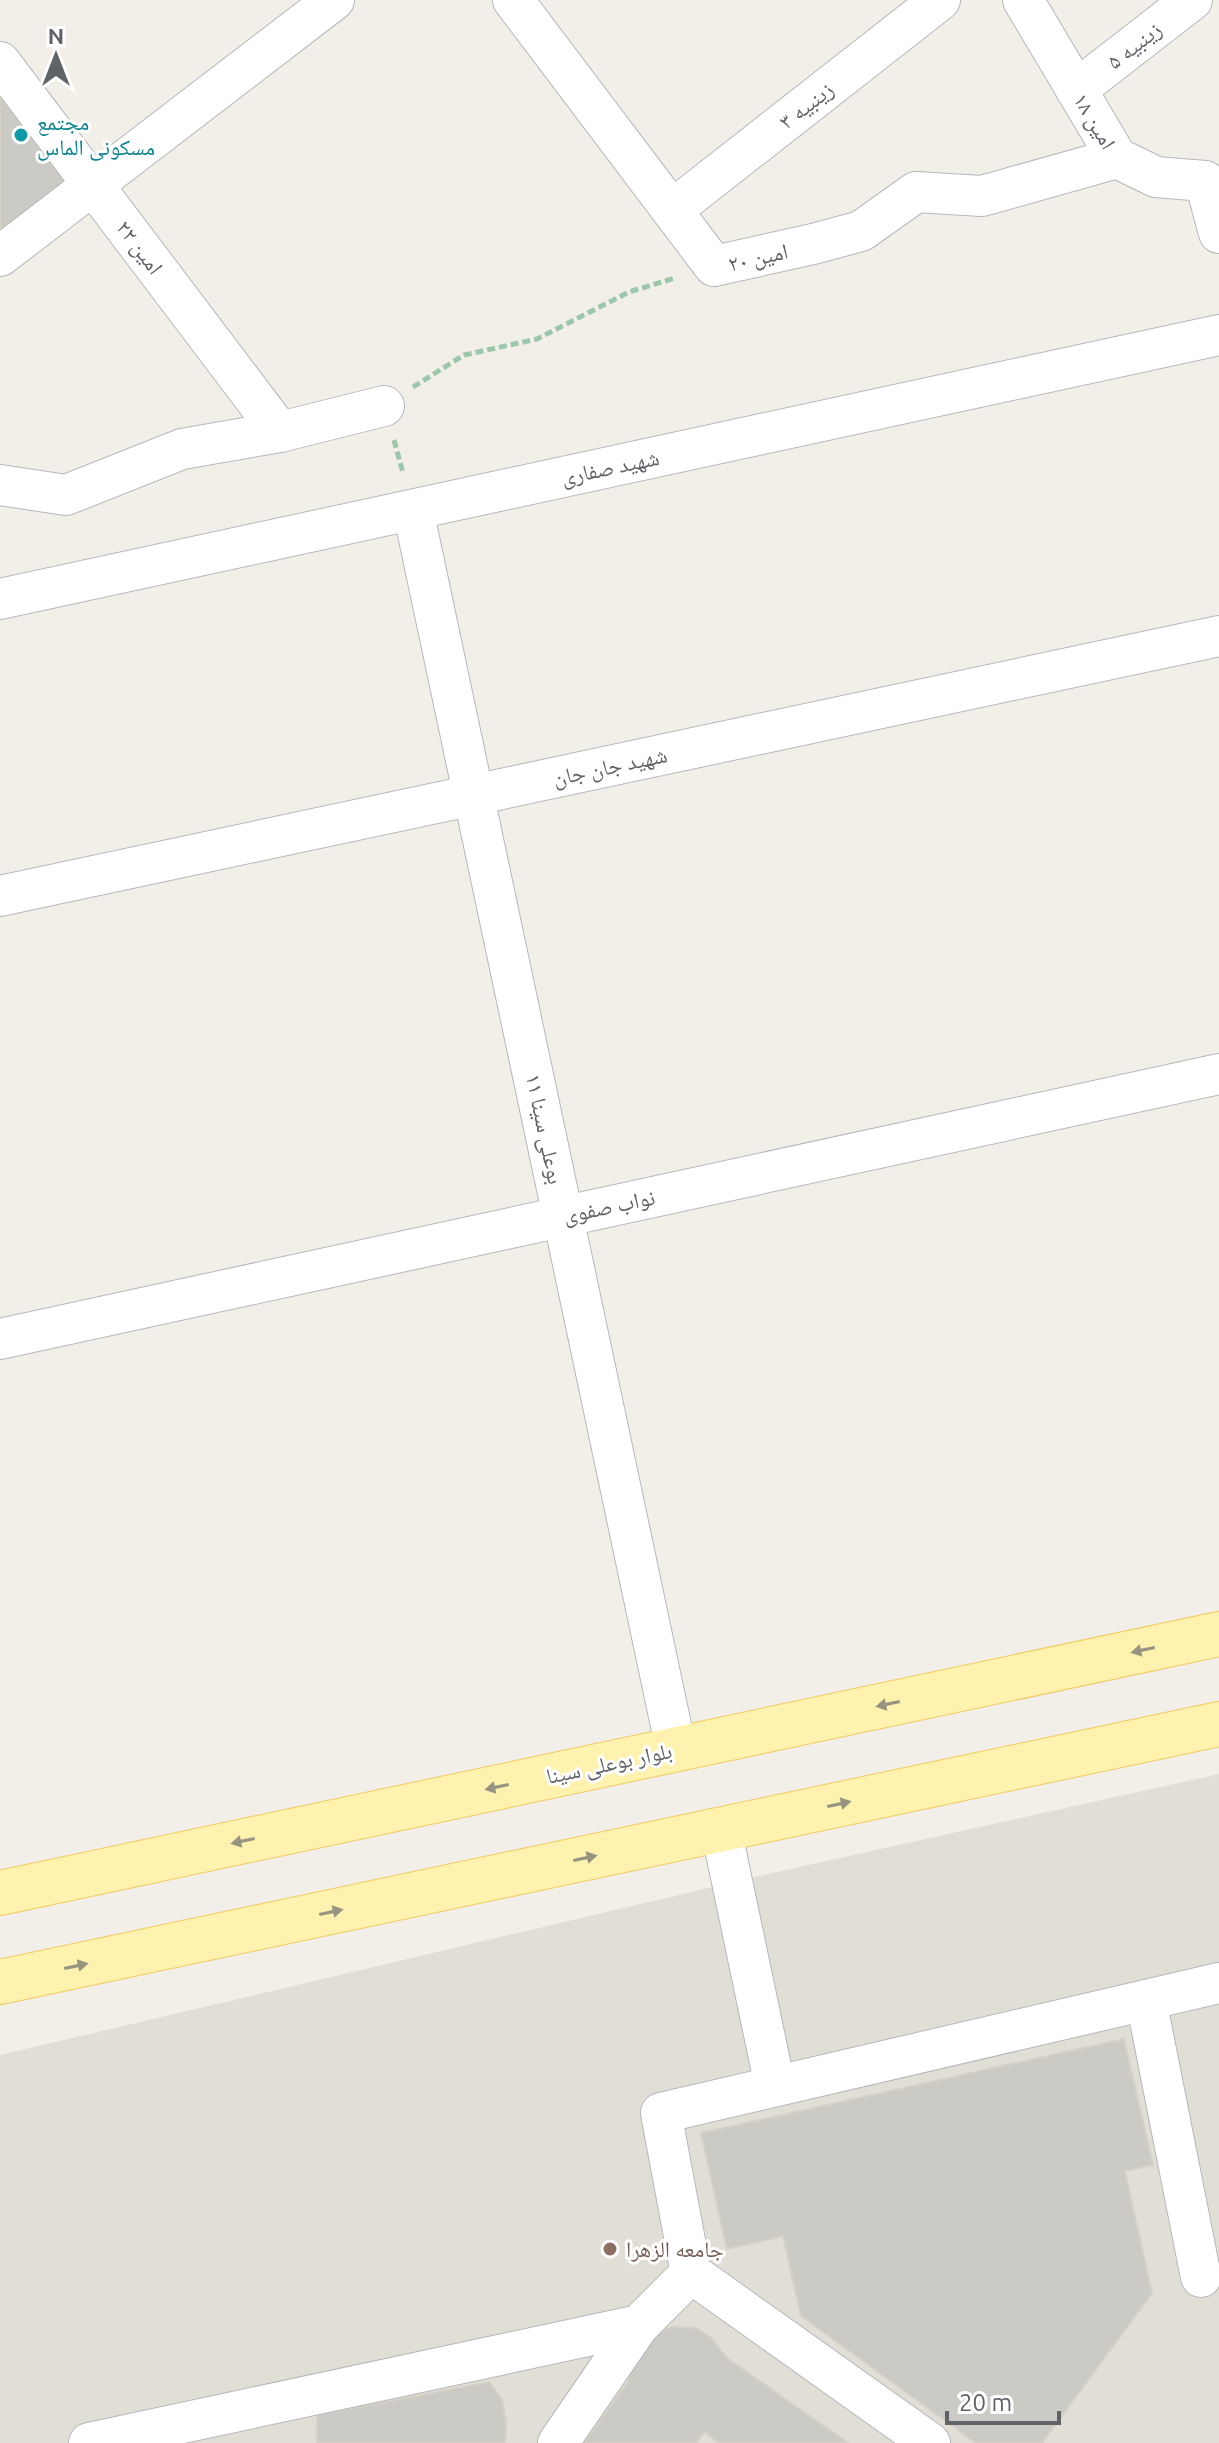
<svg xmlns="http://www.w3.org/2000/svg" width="1219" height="2443" viewBox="0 0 1219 2443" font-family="Ubuntu,'Noto Naskh Arabic',sans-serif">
	<rect width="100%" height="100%" fill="#f1efe8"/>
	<polygon fill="#e1ded6" points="1219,1774 1219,2443 0,2443 0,2055 768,1874"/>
	<g fill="#cccac5" stroke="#d6d1c6" stroke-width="2">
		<polygon points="0,77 83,192 0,253"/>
		<polygon points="1124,2039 1153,2165 1125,2171 1152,2293 1042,2443 976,2443 801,2316 783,2236 727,2249 701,2133"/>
		<polygon points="671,2327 696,2328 711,2338 727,2358 848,2443 719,2443 705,2432 696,2443 584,2443 628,2382 630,2362 646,2340"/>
		<polygon points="489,2382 502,2400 506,2424 505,2443 317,2443 317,2415"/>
	</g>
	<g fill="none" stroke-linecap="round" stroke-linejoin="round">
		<defs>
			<g id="minor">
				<polyline points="513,0 714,266 813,244 861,231 916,192 982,196 1117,158"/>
				<polyline points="1023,0 1117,158 1156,177 1205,181 1219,233"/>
				<polyline points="0,62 280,432"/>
				<polyline points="1076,90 1192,0"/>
				<polyline points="672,210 940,0"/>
				<polyline points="0,256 334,0"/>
				<polyline points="0,485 66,495 182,449 280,432 384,406"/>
				<polyline points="413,510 676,1749"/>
				<polyline points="0,599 1219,335"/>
				<polyline points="0,896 1219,636"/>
				<polyline points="0,1339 1219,1074"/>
				<polyline points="721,1829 775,2086"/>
				<polyline points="1146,2000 1201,2277"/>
				<polyline points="691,2273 930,2443"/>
				<polyline points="89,2443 639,2325 691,2273 661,2113 1219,1983"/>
				<polyline points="558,2443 639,2325"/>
			</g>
			<g id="major">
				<polyline points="0,1893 1219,1634"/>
				<polyline points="0,1982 1219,1724"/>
			</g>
		</defs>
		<use href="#minor" stroke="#b5b8bc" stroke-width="42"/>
		<use href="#major" stroke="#f2c960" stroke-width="46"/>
		<g stroke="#9cc7a9" stroke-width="5" stroke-dasharray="8 4" stroke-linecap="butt">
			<polyline points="413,387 464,355 537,339 629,292 675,278"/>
			<polyline points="394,440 403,473"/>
		</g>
		<use href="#minor" stroke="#fff" stroke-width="40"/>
		<use href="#major" stroke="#fff2af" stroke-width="44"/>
	</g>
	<defs><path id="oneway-solid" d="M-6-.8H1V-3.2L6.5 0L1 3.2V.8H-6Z" transform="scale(2)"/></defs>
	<g fill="#979581">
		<use href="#oneway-solid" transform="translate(1143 1650) rotate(168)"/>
		<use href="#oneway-solid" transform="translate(888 1704) rotate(168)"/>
		<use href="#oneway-solid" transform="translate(497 1787) rotate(168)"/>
		<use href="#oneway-solid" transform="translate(839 1804) rotate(-12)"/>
		<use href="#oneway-solid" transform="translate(243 1841) rotate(168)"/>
		<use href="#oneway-solid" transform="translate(585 1858) rotate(-12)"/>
		<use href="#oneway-solid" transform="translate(331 1912) rotate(-12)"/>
		<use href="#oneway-solid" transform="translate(76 1966) rotate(-12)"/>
	</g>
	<circle fill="#0f9aa8" stroke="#fff" stroke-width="3" cx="21" cy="135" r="8"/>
	<circle fill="#8d6e63" stroke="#fff" stroke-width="3" cx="610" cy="2249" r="8"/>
	<g text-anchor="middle" stroke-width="6" stroke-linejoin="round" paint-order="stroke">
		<g font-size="22" fill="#5f6368" stroke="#fff">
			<text transform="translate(1134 45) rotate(-38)" y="8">زینبیه ۵</text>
			<text transform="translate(806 105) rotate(-38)" y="8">زینبیه ۳</text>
			<text transform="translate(1095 121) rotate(59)" y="8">امین ۱۸</text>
			<text transform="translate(140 247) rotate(53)" y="8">امین ۲۲</text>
			<text transform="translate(758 257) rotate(-13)" y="8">امین ۲۰</text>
			<text transform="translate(610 467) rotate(-12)" y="8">شهید صفاری</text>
			<text transform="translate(610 766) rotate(-12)" y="8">شهید جان جان</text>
			<text transform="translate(545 1129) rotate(78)" y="8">بوعلی سینا ۱۱</text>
			<text transform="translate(609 1206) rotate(-12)" y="8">نواب صفوی</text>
			<text transform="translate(609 1763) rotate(-12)" y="8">بلوار بوعلی سینا</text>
		</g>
		<g font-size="22" fill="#0d838f" stroke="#fff" text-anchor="start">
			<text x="37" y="130">مجتمع<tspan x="37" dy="25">مسکونی الماس</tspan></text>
		</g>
		<g font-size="22" fill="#785e54" stroke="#fff" text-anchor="start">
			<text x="626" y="2257">جامعه الزهرا</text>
		</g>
	</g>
	<g transform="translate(56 56)" stroke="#ffffff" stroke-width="6" paint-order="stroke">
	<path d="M0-6L14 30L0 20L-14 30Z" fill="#5f6368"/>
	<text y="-12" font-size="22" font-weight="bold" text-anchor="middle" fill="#5f6368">N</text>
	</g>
	<path d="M947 2411v12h112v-12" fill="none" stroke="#5f6368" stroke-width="4"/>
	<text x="959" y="2411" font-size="24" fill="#5f6368" stroke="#ffffff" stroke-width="6" paint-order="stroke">20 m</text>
</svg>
